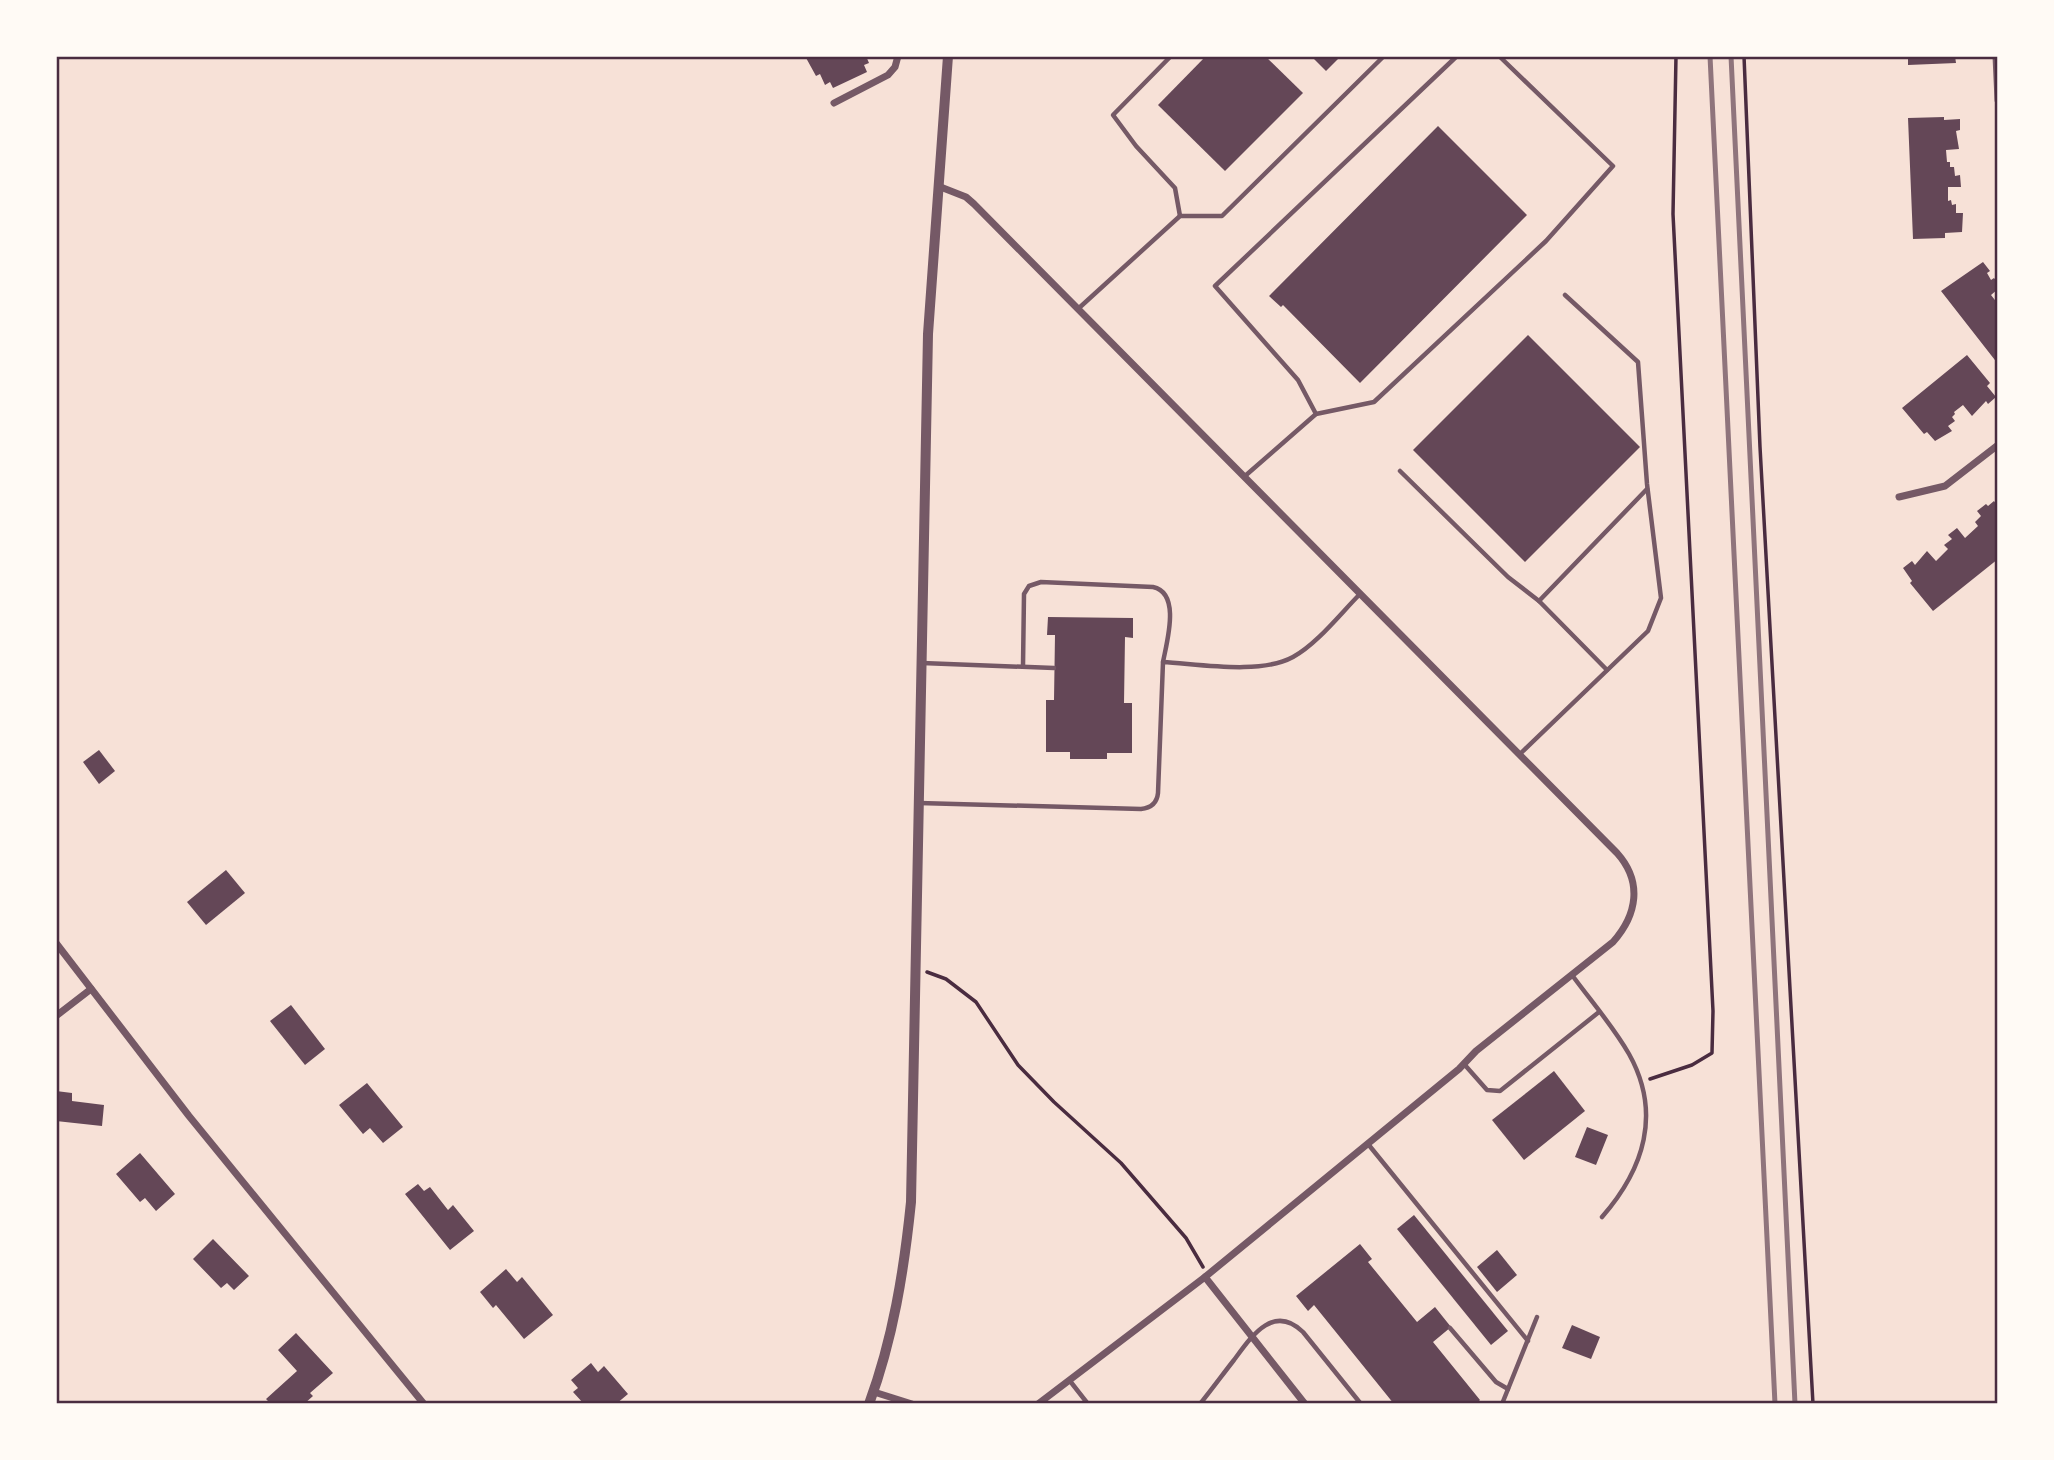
<svg xmlns="http://www.w3.org/2000/svg" width="2054" height="1460" viewBox="0 0 2054 1460" font-family="Poppins,sans-serif">
	<rect width="100%" height="100%" fill="#f7e1d7"/>
	<g fill="#644757">
		<polygon points="805,56 866,56 869,63 864,65 867,72 833,88 830,82 825,85 820,74 816,76"/>
		<polygon points="1206,56 1265,56 1303,93 1225,171 1158,105"/>
		<polygon points="1311,56 1341,56 1326,71"/>
		<polygon points="1908,56 1955,56 1956,63 1908,65"/>
		<polygon points="1944,117 1944,120 1960,119 1960,130 1956,131 1959,149 1946,150 1947,162 1950,162 1950,167 1954,167 1955,176 1960,175 1961,187 1948,187 1948,201 1951,200 1952,205 1956,204 1956,213 1963,213 1962,232 1945,233 1945,238 1913,239 1908,118"/>
		<polygon points="1438,126 1527,215 1360,383 1283,305 1281,307 1269,296"/>
		<polygon points="1983,262 1990,271 1987,273 1991,280 1994,278 1998,283 1998,289 1991,295 1998,304 1998,364 1941,291"/>
		<polygon points="1528,335 1640,447 1525,562 1413,450"/>
		<polygon points="1967,355 1990,383 1987,386 1996,397 1988,404 1986,401 1972,416 1963,405 1954,412 1955,414 1952,417 1955,421 1948,426 1952,431 1935,441 1927,432 1924,434 1902,408"/>
		<polygon points="1994,501 1998,507 1998,559 1933,611 1910,583 1912,581 1903,568 1912,561 1915,565 1927,551 1936,561 1948,549 1944,545 1952,539 1948,535 1957,528 1965,538 1978,526 1975,522 1981,516 1977,511 1986,504 1988,506"/>
		<polygon points="1048,617 1133,618 1133,638 1125,637 1124,703 1132,703 1132,753 1107,753 1107,759 1070,759 1070,752 1046,752 1046,700 1054,700 1055,635 1047,635"/>
		<polygon points="99,750 115,771 99,784 83,762"/>
		<polygon points="226,870 245,893 206,925 187,902"/>
		<polygon points="291,1005 325,1049 305,1065 270,1021"/>
		<polygon points="1554,1071 1585,1111 1524,1160 1492,1120"/>
		<polygon points="367,1083 403,1127 383,1143 370,1128 363,1134 339,1105"/>
		<polygon points="56,1091 72,1093 72,1101 104,1105 102,1126 56,1121"/>
		<polygon points="1587,1127 1608,1135 1596,1165 1575,1157"/>
		<polygon points="140,1153 175,1194 156,1211 145,1198 140,1202 116,1174"/>
		<polygon points="418,1184 424,1191 430,1187 448,1210 453,1205 474,1231 450,1250 405,1194"/>
		<polygon points="1414,1215 1508,1331 1491,1345 1397,1229"/>
		<polygon points="213,1239 249,1276 234,1290 227,1283 221,1288 193,1259"/>
		<polygon points="1360,1244 1372,1259 1368,1262 1417,1322 1435,1307 1451,1327 1433,1342 1480,1400 1476,1404 1464,1404 1463,1402 1460,1404 1394,1404 1314,1305 1308,1311 1296,1296"/>
		<polygon points="1497,1250 1517,1275 1497,1292 1477,1267"/>
		<polygon points="506,1269 517,1282 522,1277 553,1315 524,1339 496,1305 493,1308 480,1292"/>
		<polygon points="1572,1325 1600,1337 1591,1359 1562,1348"/>
		<polygon points="296,1333 333,1373 310,1393 313,1396 304,1404 271,1404 266,1399 297,1371 278,1350"/>
		<polygon points="591,1363 598,1372 604,1366 628,1394 616,1404 584,1404 573,1392 578,1388 571,1380"/>
	</g>
	<g fill="none" stroke-linecap="round" stroke-linejoin="round">
		<g stroke="#4a2c40" stroke-width="3.5">
			<polyline points="1744,56 1760,447 1813,1404"/>
			<polyline points="927,972 946,979 976,1002 1018,1065 1054,1102 1121,1163 1186,1238 1203,1267"/>
			<polyline points="1650,1079 1692,1065 1712,1053 1713,1011 1673,214 1676,56"/>
		</g>
		<g stroke="#755966" stroke-width="4.5">
			<polyline points="1171,56 1113,115 1136,146 1175,188 1180,216"/>
			<polyline points="1079,308 1180,216 1222,216 1384,56"/>
			<polyline points="1316,414 1298,380 1215,286 1457,56"/>
			<polyline points="1400,471 1508,577 1539,601"/>
			<polyline points="1245,476 1316,414 1374,402 1546,241 1613,166 1499,56"/>
			<polyline points="922,663 1054,668"/>
			<path d="M1023,666L1024,594L1029,586L1041,582L1153,587C1181,593 1167,641 1163,662"/>
			<polyline points="1607,670 1539,601 1647,489"/>
			<polyline points="1520,754 1648,631 1661,598 1647,484 1638,362 1565,295"/>
			<path d="M919,803L1141,809C1151,808 1157,803 1158,793L1163,662C1199,664 1260,675 1293,657C1317,644 1341,613 1360,594"/>
			<path d="M1572,975C1591,1001 1613,1026 1629,1054C1662,1113 1644,1169 1602,1217"/>
			<polyline points="1464,1064 1487,1090 1500,1091 1599,1012"/>
			<polyline points="1368,1144 1528,1341"/>
			<polyline points="1450,1328 1496,1382 1508,1389"/>
			<polyline points="1070,1381 1088,1404"/>
			<path d="M1200,1404C1212,1389 1223,1374 1234,1360C1251,1337 1273,1303 1303,1332L1361,1404"/>
			<polyline points="1502,1404 1537,1317"/>
		</g>
		<g stroke="#755966" stroke-width="7">
			<polyline points="1996,56 1998,100"/>
			<polyline points="834,103 888,75 895,67 898,56"/>
			<path d="M938,186L966,197L974,204L1617,853C1643,882 1637,915 1613,942L1476,1051L1459,1069L1205,1277L1038,1404"/>
			<polyline points="1899,497 1945,486 1998,445"/>
			<polyline points="56,943 189,1116 424,1404"/>
			<polyline points="56,1016 91,989"/>
			<polyline points="1205,1277 1305,1404"/>
			<polyline points="874,1392 912,1404"/>
		</g>
		<path stroke="#755966" stroke-width="10" d="M869,1404C893,1339 904,1271 911,1202L928,334L948,56"/>
		<g stroke="#8f747c" stroke-width="5">
			<polyline points="1710,56 1775,1404"/>
			<polyline points="1731,56 1795,1404"/>
		</g>
	</g>
	<rect width="2054" height="1460" fill="none" stroke="#fffaf5" stroke-width="116"/>
	<rect x="58" y="58" width="1938" height="1344" fill="none" stroke="#4a2c40" stroke-width="2.5"/>
</svg>
